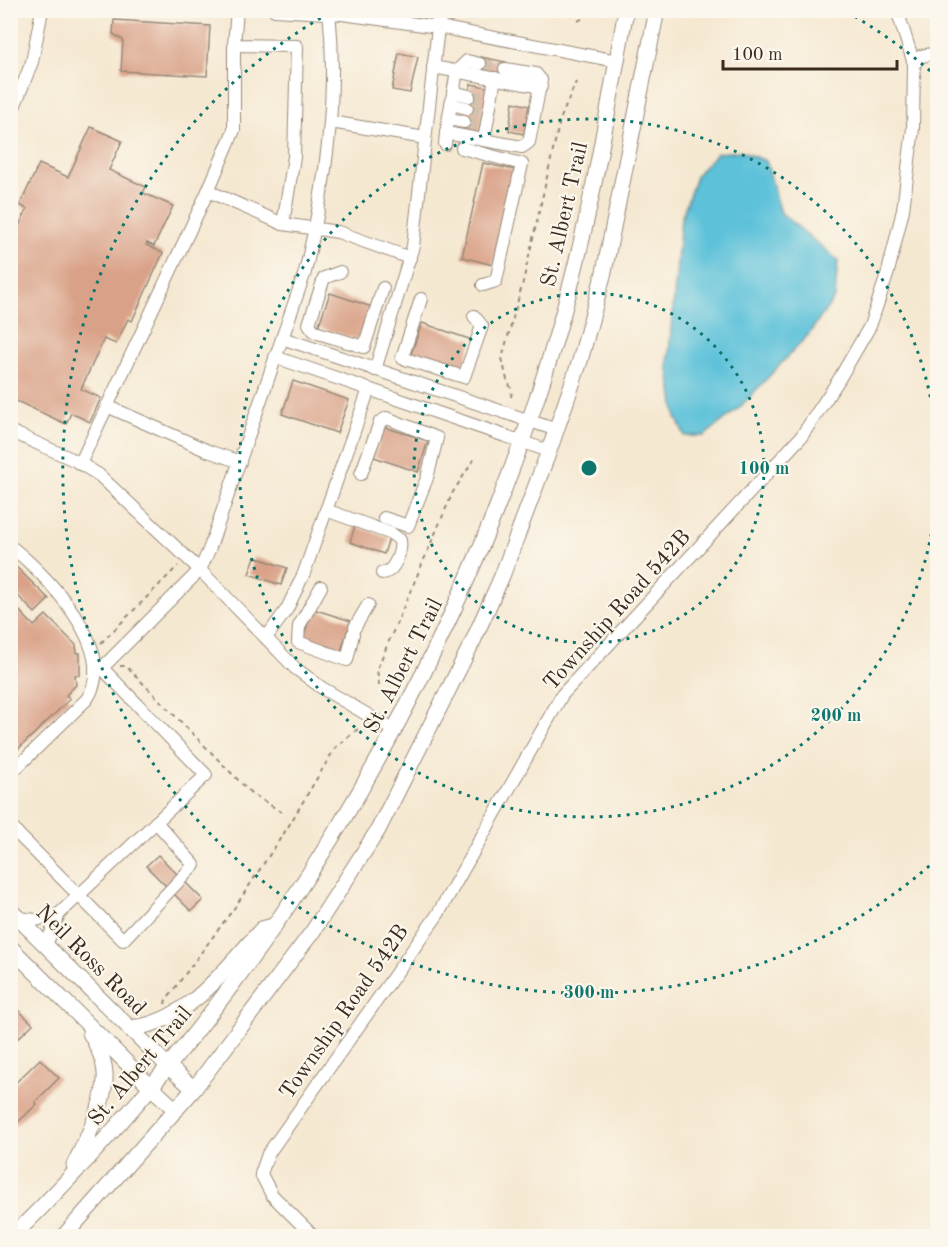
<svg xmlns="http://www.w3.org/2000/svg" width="948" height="1247" viewBox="0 0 948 1247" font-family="'Old Standard TT',serif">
	<rect width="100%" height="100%" fill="#fbf7ec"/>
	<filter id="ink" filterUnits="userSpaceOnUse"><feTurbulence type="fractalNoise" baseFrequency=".0167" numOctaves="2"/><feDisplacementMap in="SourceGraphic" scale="12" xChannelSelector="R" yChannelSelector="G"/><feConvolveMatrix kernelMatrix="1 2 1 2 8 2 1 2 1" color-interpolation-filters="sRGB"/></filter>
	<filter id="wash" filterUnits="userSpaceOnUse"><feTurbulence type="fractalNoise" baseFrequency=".008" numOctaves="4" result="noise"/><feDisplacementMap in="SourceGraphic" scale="24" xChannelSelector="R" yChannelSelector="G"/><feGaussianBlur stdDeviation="1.35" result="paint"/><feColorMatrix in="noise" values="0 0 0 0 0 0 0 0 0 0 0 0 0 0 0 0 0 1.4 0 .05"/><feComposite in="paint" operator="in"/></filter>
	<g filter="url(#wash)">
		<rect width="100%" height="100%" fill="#f5e8d1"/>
		<polygon fill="#5bc1d9" stroke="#4b767c" stroke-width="1.5" points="740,151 766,161 781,213 838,260 835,297 808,335 739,408 704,436 685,436 676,417 668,364 681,219 697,174 717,153"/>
		<g id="blocks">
			<g fill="#d9a187">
				<polygon points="114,20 210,26 207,76 121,71 123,40 113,34"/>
				<polygon points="399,53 418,57 410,93 392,90"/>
				<polygon points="481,57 506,62 503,75 479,70"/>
				<polygon points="471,84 487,87 478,138 462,134"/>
				<polygon points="513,102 529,106 524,134 509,131"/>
				<polygon points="91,127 122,141 109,170 146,187 143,193 173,206 154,246 147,243 146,245 163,253 132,321 128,319 116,344 104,339 81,389 101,398 90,422 71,413 66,424 10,398 10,245 27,209 20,205 39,164 68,177"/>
				<polygon points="483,163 515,170 493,265 462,257"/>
				<polygon points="330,293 372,307 361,341 318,327"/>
				<polygon points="422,323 472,340 461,374 410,357"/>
				<polygon points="293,381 349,400 337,433 282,414"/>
				<polygon points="384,427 428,441 418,472 374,457"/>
				<polygon points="355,526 389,538 384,554 350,542"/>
				<polygon points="255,557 287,568 281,585 249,574"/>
				<polygon points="10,561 49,599 35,613 10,588"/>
				<polygon points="10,601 34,626 46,615 76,645 77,653 80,653 80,675 75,675 76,685 66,695 70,699 10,757"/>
				<polygon points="313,609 351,621 349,625 357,627 355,634 347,632 341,651 303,638"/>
				<polygon points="158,855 203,900 191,911 146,866"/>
				<polygon points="10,1002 33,1024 10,1046"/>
				<polygon points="40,1059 59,1078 35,1102 37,1104 10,1130 10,1088"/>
			</g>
		</g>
	</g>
	<g filter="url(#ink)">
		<use href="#blocks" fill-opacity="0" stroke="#988978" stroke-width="1.5"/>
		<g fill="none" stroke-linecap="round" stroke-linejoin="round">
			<g stroke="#d0c2ad" stroke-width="12" stroke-dasharray="12 6" stroke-linecap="butt">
				<polyline points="480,64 505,69"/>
				<polyline points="469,96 485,99"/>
				<polyline points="467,108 483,112"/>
				<polyline points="464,122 480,126"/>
			</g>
			<defs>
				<g id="minor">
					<polyline points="237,10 234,45 297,46 294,157 283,224"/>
					<polyline points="275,10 342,14 438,27 617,61"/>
					<polyline points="897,10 914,64"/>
					<polyline points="433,67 541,87"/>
					<polyline points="453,92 469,96"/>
					<polyline points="451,104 467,108"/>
					<polyline points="10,117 32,62 42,10"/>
					<polyline points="449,119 464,122"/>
					<polyline points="331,122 425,138"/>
					<polyline points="446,133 457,71 467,61 480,64"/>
					<polyline points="484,140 495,78"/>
					<polyline points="445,144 446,133 522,147 529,142 541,80 536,74 505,69"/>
					<polyline points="462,148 522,164 496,281 483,285"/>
					<polyline points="208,191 234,130 234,45"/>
					<polyline points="340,272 324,278 309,324 315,332 364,347 383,288"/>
					<polyline points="421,299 402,358 464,377 482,326 474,316"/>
					<polyline points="282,338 557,430"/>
					<polyline points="275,357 549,451"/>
					<polyline points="375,370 413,246 440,10"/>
					<polyline points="107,406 208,451 240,462"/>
					<polyline points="10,431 76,461 99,475 200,570 295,668 322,688 395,731"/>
					<polyline points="80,464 208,191 283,224 338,232 410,258"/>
					<polyline points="361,474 380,422 387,418 437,438 427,478 408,526 384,518"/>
					<path d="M326,510L392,534L400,540C402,551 394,573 382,573"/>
					<path d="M10,546C46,574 120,650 87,699L10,774"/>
					<polyline points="321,587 299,626 298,642 347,660 353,634"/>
					<polyline points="355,627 368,605"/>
					<polyline points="266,638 287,609 304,573 369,389"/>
					<path d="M95,671L102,668L200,570L209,550L305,272C326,185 338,99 329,10"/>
					<polyline points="10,826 123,940 194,865 156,822"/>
					<polyline points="19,918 36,920 59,914"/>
					<polyline points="46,945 59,914 206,775 102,668"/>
					<polyline points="313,1236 272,1195 261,1174 268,1154 438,914 562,695 801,437 838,381 870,326 888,272 903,210 913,128 914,64 921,56 938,53"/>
				</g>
				<g id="major">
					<polyline points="10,910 169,1067 194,1089"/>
					<polyline points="10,947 152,1088 176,1110"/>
					<path d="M129,1028C186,1025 226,968 262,929L273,926"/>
					<path d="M74,1165C86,1141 107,1099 105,1073C104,1058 97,1045 90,1033"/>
					<path d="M13,1236C225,1026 385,790 495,512C522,444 546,376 565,306C592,209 608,109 626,10"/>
					<polyline points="64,1236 194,1089 313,931 378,830 473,641 502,576 549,451 580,361 604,272 657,10"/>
				</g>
			</defs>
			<use href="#minor" stroke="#988978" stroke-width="14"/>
			<use href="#major" stroke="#988978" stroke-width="17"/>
			<g stroke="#988978" stroke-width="2" stroke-dasharray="4.5 4.5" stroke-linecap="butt">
				<polyline points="578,21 585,17 584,10"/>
				<polyline points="511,397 512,390 507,380 502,358 523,282 560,120 576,82"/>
				<polyline points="101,643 178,566"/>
				<polyline points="120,666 126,666 251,793 283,813"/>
				<polyline points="379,685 377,669 453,492 475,458"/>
				<polyline points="165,1004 166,1000 235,907 288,827 335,748 359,728"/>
			</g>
			<use href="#minor" stroke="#fff" stroke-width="12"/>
			<use href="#major" stroke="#fff" stroke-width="15"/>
		</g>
	</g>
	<g fill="none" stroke="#0f766e" stroke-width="3" stroke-dasharray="3 6">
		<circle cx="589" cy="468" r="175"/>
		<path d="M937 489A349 349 0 1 1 937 447"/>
		<path d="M936 860A524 524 0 1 1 331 12M847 12A524 524 0 0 1 936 76"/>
	</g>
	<g text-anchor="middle" stroke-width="4.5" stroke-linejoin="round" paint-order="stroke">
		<g font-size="22" fill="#3b2a1e" stroke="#fbf7ec">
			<text transform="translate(563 214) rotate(-77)" y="8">St. Albert Trail</text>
			<text transform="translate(616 609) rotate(-48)" y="8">Township Road 542B</text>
			<text transform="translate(402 665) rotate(-63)" y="8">St. Albert Trail</text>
			<text transform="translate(92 959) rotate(45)" y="8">Neil Ross Road</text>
			<text transform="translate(343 1011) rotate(-55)" y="8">Township Road 542B</text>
			<text transform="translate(139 1065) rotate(-50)" y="8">St. Albert Trail</text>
		</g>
	</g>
	<circle cx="589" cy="468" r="9" fill="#0f766e" stroke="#fbf7ec" stroke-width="3"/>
	<g font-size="18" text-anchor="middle" font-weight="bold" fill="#0f766e" stroke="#fbf7ec" stroke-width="4.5" stroke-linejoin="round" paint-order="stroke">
		<text x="764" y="474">100 m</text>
		<text x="836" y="721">200 m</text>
		<text x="589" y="998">300 m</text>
	</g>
	<rect width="948" height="1247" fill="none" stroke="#fbf7ec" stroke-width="36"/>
	<path d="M723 60v9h174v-9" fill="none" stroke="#3b2a1e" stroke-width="3"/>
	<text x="732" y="60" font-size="18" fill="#3b2a1e" stroke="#fbf7ec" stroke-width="4.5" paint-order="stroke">100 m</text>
</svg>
